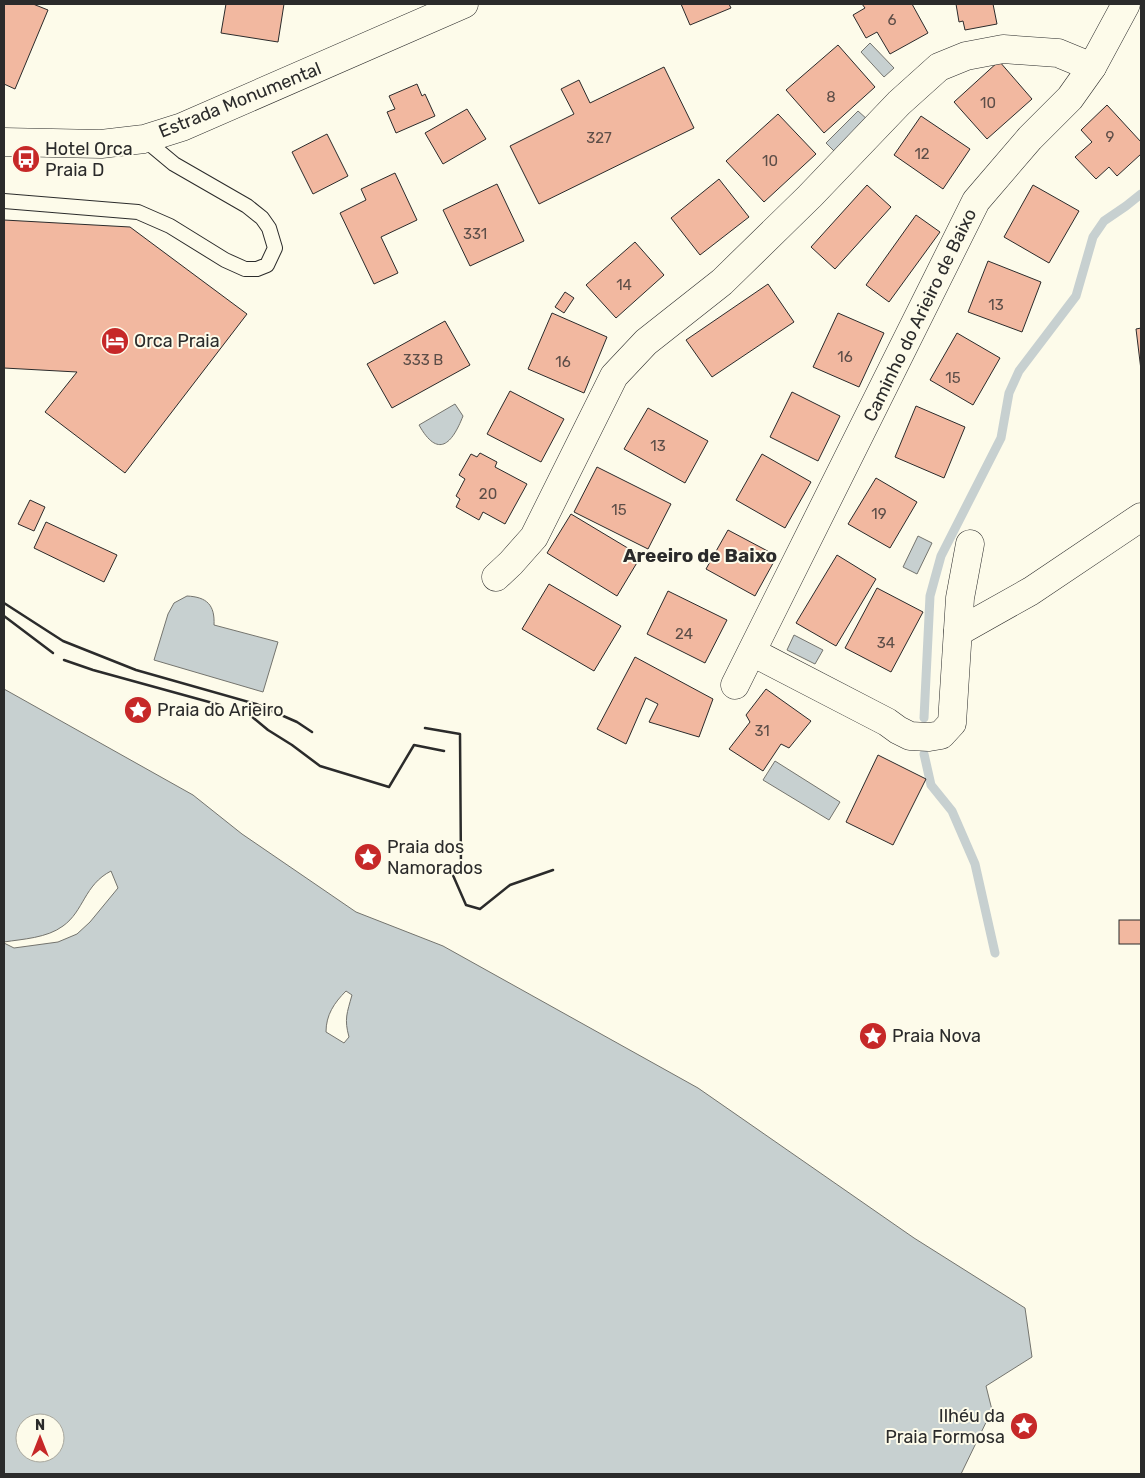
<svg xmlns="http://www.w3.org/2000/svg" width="1145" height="1478" viewBox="0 0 1145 1478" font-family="Rubik,sans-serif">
	<rect width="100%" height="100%" fill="#fdfbea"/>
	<g fill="#c7d0d0" stroke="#74746e" fill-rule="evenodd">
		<polygon points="870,43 894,68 884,77 861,52"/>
		<polygon points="858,111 868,120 835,152 826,143"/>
		<path d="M455,404L463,416C452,444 438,459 419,425Z"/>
		<polygon points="918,536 932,543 917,574 903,567"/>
		<path d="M187,596C207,597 215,605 214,625L278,642L263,692L154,660L168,614L174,603Z"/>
		<polygon points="794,635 823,650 815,664 787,650"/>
		<path d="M4,689L193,795L242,834L356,912L443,946L698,1088L914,1238L1025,1308L1032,1357L986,1386L992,1410L961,1474H4V943L14,948L58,942L77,934L90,922L118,888L111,871C84,885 84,911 63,926C47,938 23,939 4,942ZM346,991L352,995C347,1013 344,1019 349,1037L344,1043L326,1032C326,1015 334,1003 346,991ZM25,1423H55V1453H25Z"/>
		<polygon points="775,761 840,802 829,820 763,780"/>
	</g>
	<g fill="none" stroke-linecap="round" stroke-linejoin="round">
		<g stroke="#c7d0d0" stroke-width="9">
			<polyline points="924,718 930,596 941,556 1001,438 1009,393 1019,371 1076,296 1093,237 1104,221 1126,206 1141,194"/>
			<polyline points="924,754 931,785 952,811 975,864 995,953"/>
		</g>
	</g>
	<g fill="#f2b8a0" stroke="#2b2b2b">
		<polygon points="4,4 33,4 48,10 15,89 4,84"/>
		<polygon points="226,4 284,4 278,42 221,33"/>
		<polygon points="681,4 729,4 731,8 690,25"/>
		<polygon points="862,4 912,4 928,33 890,54 877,32 866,38 853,15 865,8"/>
		<polygon points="956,4 993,4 997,24 965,30 963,21 959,22"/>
		<polygon points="838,45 875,87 824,133 786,90"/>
		<polygon points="999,61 1032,99 987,139 954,102"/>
		<polygon points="664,67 694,128 539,204 510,146 574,114 561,89 579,80 590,103"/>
		<polygon points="417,84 422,96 425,94 435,116 396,133 387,112 395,109 389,96"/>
		<polygon points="1107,105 1141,142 1141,154 1117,176 1109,167 1096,179 1075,157 1092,142 1081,130"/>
		<polygon points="467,109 486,139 443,164 425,133"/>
		<polygon points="778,114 816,154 764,202 726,161"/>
		<polygon points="921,116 970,149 943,189 894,155"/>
		<polygon points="327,134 348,176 313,194 292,152"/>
		<polygon points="395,173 417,220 381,237 398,273 374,284 340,213 366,200 361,189"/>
		<polygon points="719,179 749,217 700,255 671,218"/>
		<polygon points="497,184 524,241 470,266 443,210"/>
		<polygon points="867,185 891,207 835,269 811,247"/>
		<polygon points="1033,185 1079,211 1049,263 1004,237"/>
		<polygon points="916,215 940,232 889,302 866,285"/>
		<polygon points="4,220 130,227 247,314 125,473 45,412 77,372 4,368"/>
		<polygon points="635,242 664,275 616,318 586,285"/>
		<polygon points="988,261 1041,282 1022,332 968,312"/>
		<polygon points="768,284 794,322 712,377 686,340"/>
		<polygon points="565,292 574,298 564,313 555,307"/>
		<polygon points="552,313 607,337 584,393 528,369"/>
		<polygon points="838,313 884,333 859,387 813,367"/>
		<polygon points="445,321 470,365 392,408 367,364"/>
		<polygon points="1141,328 1141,370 1136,329"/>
		<polygon points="957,333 1000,358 973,405 930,380"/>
		<polygon points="510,391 564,419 541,462 487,434"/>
		<polygon points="792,392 840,416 818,461 770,437"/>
		<polygon points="916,406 965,427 944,478 895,457"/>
		<polygon points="648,408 708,441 685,483 624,449"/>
		<polygon points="480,453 497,462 495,467 527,484 505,524 483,512 479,520 456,507 460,499 456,496 465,479 459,475 471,454 477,457"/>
		<polygon points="762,454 811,482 785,528 736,500"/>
		<polygon points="597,467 671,504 648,549 574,512"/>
		<polygon points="876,478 917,502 890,548 848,524"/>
		<polygon points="30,500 45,507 34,531 18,524"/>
		<polygon points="571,514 641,556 617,596 547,553"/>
		<polygon points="46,522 117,555 104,582 34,548"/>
		<polygon points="728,530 777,556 755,596 706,569"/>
		<polygon points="837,555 876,579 836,646 796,623"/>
		<polygon points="549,584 621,626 594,671 522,629"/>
		<polygon points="877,588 923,612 891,672 845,648"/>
		<polygon points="668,591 727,620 705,663 647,634"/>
		<polygon points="635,657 713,699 699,737 649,722 658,704 646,698 626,744 597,729"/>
		<polygon points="766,689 811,721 789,748 781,744 763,771 729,749 750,722 746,715"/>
		<polygon points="878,755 926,779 893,845 846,822"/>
		<rect x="1119" y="920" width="22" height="24"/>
	</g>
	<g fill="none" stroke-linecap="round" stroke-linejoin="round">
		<defs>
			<polyline id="service" points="4,201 138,212 170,226 225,260 245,269 257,269 267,265 275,248 269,228 262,218 247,206 174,164 144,139"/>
			<g id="minor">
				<polyline points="496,577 511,563 534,537 614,376 646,342 722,282 810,196 899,103 939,67 966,56 1003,49 1058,53 1092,67"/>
				<polyline points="958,632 1031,591 1141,517"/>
				<polyline points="752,652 887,722 898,730 910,736 929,737 941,735 952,723 960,598 970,544"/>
				<polyline points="735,685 976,201 1030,138 1070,98 1092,67 1126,4"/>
			</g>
			<polyline id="secondary" points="4,142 101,144 144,139 182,127 464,4"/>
		</defs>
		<use href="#service" stroke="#2b2b2b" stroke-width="16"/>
		<use href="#minor" stroke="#2b2b2b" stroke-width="29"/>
		<use href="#secondary" stroke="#2b2b2b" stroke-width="29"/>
		<use href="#service" stroke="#fdfbea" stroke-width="14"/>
		<use href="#minor" stroke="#fdfbea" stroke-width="28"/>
		<use href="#secondary" stroke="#fdfbea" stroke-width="28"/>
		<g stroke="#2b2b2b" stroke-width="2.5">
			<polyline points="4,603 63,641 136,670 256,704 297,722 312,732"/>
			<polyline points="4,616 53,653"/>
			<polyline points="64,660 93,670 220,705"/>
			<polyline points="250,715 268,730 292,745 320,766 389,787 414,745 444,751"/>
			<polyline points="425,728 460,734 461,870 452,873 466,905 480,909 510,885 553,870"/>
		</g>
	</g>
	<defs>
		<symbol id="bus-disc" viewBox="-11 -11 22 22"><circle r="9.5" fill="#c62828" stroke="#fdfbea"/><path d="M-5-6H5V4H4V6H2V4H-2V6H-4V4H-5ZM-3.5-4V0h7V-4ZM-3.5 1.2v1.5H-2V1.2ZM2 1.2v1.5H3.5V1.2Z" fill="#fff"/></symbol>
		<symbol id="hotel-disc" viewBox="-11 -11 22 22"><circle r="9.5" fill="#c62828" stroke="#fdfbea"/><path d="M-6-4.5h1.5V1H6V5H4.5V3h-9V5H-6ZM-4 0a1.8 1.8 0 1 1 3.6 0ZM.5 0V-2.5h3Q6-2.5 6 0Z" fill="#fff"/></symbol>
		<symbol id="sight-disc" viewBox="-11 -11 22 22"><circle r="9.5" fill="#c62828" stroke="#fdfbea"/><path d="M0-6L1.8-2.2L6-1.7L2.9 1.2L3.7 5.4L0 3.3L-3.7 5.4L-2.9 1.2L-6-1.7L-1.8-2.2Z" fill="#fff"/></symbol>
	</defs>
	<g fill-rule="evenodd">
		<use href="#bus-disc" x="10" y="143" width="32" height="32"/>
		<use href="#hotel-disc" x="99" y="325" width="32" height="32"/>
		<use href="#sight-disc" x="122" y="694" width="32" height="32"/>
		<use href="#sight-disc" x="352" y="841" width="32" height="32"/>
		<use href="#sight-disc" x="857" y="1020" width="32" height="32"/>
		<use href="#sight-disc" x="1008" y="1410" width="32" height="32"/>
	</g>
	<g text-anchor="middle" stroke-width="4" stroke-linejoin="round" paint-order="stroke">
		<g font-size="15" fill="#5d4e48">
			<text x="892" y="25">6</text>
			<text x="831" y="102">8</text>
			<text x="988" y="108">10</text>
			<text x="1110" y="142">9</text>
			<text x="599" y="143">327</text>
			<text x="922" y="159">12</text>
			<text x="770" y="166">10</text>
			<text x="475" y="239">331</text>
			<text x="624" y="290">14</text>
			<text x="996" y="310">13</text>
			<text x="845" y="362">16</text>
			<text x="423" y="365">333 B</text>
			<text x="563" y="367">16</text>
			<text x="953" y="383">15</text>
			<text x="658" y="451">13</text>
			<text x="488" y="499">20</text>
			<text x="619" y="515">15</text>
			<text x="879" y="519">19</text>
			<text x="684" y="639">24</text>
			<text x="886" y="648">34</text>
			<text x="762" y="736">31</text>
		</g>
		<g font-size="18" fill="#2b2b2b" stroke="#fdfbea">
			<text transform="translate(240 100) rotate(-22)" y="6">Estrada Monumental</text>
			<text transform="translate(920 315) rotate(-64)" y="6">Caminho do Arieiro de Baixo</text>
		</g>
		<g font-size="18" fill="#2b2b2b" stroke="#fdfbea" text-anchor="start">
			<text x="45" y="155">Hotel Orca<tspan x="45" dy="21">Praia D</tspan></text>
			<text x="134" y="347">Orca Praia</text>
			<text x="157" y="716">Praia do Arieiro</text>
			<text x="387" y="853">Praia dos<tspan x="387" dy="21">Namorados</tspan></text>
			<text x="892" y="1042">Praia Nova</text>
			<text x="1005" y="1422" text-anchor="end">Ilhéu da<tspan x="1005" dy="21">Praia Formosa</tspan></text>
		</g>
		<g font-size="19" font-weight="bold" fill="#2b2b2b" stroke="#fdfbea">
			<text x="700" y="562">Areeiro de Baixo</text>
		</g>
	</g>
	<rect width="1145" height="1478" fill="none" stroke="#2b2b2b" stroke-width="10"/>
	<g transform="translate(40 1438)"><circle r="24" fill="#fdfbea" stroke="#a9a89e"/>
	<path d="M0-4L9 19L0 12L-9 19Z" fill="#c62828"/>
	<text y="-8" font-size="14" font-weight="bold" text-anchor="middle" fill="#2b2b2b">N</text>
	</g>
</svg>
